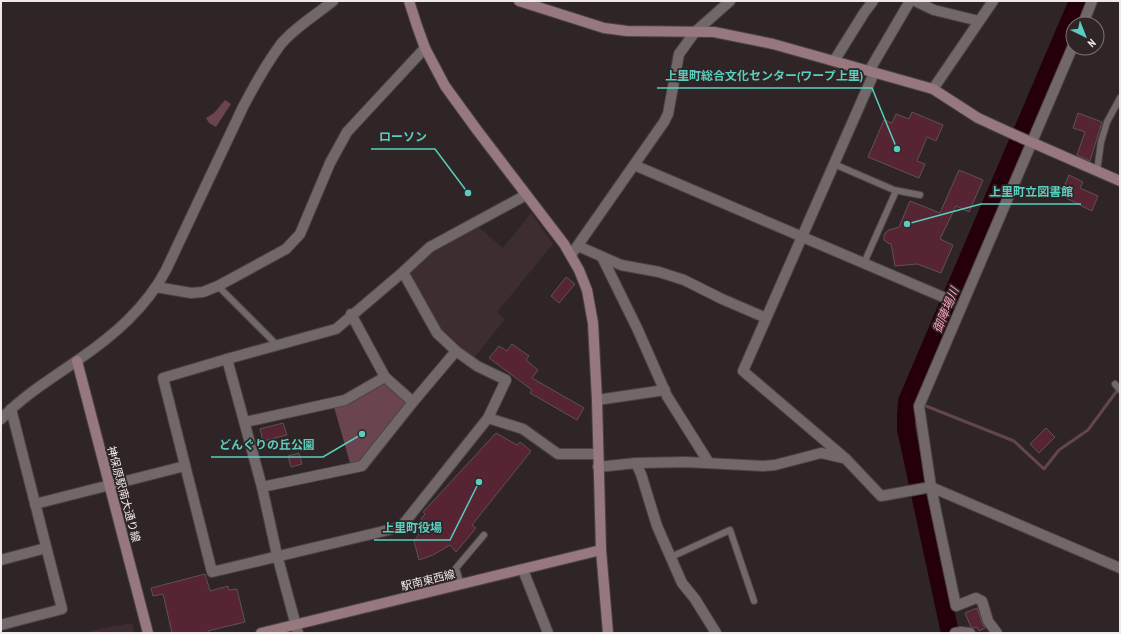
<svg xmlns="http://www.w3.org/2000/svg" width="1121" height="634" viewBox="0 0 1121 634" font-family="'PT Sans Narrow','Noto Sans JP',sans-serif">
	<rect width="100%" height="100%" fill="#2f2527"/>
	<g fill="#3d2d30">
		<polygon points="531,213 553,244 497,312 505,319 474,358 441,332 410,275 411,271 430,254 477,226 503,248"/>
		<polygon points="132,623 134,633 83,633 117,625 118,626"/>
	</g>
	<g fill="#6a444e">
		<polygon points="225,100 231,104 216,127 209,123 206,118 214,113"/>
		<polygon points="384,382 407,399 407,405 359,461 350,463 334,407"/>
	</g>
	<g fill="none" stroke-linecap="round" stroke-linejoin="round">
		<g stroke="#62464d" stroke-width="3">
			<polyline points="907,401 914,403"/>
			<polyline points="926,406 1014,441 1044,469 1059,450 1088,430 1119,388"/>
		</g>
		<polyline stroke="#25000a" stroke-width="18" points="950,633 906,429 906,415 907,401 1078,1"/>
	</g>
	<g fill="#572433" stroke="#5d5254">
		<polygon points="912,112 943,125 936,141 927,137 917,161 925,164 919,178 868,157 884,120 892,123 896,114 909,119"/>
		<polygon points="1078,113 1102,122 1090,161 1077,155 1085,132 1073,128"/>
		<polygon points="959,170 983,180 969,212 956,206 940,239 953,245 941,273 917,264 895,266 891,244 888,243 884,240 884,236 886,232 889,230 899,227 910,201 940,213"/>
		<polygon points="1069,175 1083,182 1080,188 1098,196 1092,211 1060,195"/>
		<polygon points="566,277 575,284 559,303 551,296"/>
		<polygon points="512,344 529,356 526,360 538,370 532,378 584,408 577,420 530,393 532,390 489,358 499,346 507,351"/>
		<polygon points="283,423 287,435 263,441 260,429"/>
		<polygon points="1046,428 1055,437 1039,453 1030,444"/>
		<polygon points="496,433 517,445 520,442 531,451 472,525 476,528 456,552 450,545 433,555 419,560 414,541 418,536 420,528 424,522 421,519 425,514 423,512"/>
		<polygon points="299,453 302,464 291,467 288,456"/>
		<polygon points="205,574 210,591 228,586 229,590 237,589 245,622 208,631 209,633 172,633 163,594 153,596 151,588"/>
		<polygon points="977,608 982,623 985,628 979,631 977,627 974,628 971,627 965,613"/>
	</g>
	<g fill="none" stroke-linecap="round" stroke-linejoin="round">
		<defs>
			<g id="lane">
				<polyline points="834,164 894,190 920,195"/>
				<polyline points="1097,171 1101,142 1107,122 1120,98"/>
				<polyline points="864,263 896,191"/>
				<polyline points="218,286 278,346"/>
				<polyline points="1115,384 1120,390"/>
				<polyline points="671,557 730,530 754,601"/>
				<polyline points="461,585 456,568 484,535"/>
			</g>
			<g id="street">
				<polyline points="915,1 934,10 979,21"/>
				<polyline points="1083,24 1092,1"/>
				<polyline points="834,61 864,13 873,1"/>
				<polyline points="869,71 910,1"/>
				<polyline points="874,73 743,371 845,458 881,496 931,487 1120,568"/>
				<polyline points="933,89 993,1"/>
				<polyline points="634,165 943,297"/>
				<polyline points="578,246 621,265 659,272 684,280 722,299 766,318"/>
				<polyline points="571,255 664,122 668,114 679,54 695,32 730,1"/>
				<polyline points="602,257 637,328 667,396 709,463"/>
				<polyline points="403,272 437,333 456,351 477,366 506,380 488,418 401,527 212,572 163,378 227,359 336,329 403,272 430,247 526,195"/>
				<polyline points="156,287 191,293 203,292 218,286 286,249 300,234 330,163 347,132 425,48"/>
				<polyline points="351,314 385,377 413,402"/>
				<polyline points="227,359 262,487 277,555 298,633"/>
				<polyline points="597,400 665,390"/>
				<polyline points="488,418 523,429 558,454 598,454"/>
				<path d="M1,419C24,395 51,379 78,360C113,336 146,308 166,270L243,107C254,86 266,64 281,44C295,27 316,15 333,1"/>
				<polyline points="245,422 345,400 385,377"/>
				<polyline points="636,463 641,474 657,526 682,583 695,599 716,633"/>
				<polyline points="598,467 636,463 686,462 763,466 775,465 821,453 843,458"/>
				<polyline points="262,487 362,466 413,402 456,351"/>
				<polyline points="35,504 185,466"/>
				<polyline points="1,560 46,548"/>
				<polyline points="523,570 548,633"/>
				<polyline points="1,625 62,609 11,409"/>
				<polyline points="955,633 961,632 970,633"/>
				<polyline points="997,633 988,621 982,601 976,598 956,606 931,487 919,406 1073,46"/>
			</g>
			<g id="secondary">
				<polyline points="409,1 417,26 425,48 445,86 477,130 564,244 579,270 587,290 593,323 597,400 601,550 608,633"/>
				<polyline points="519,1 604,28 627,31 714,32 773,44 933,89 978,118 1015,135 1120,181"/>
				<polyline points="77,361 148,633"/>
				<polyline points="261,633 601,550"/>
			</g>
		</defs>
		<use href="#lane" stroke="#4b4344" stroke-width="8"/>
		<use href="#street" stroke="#4b4344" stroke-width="12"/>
		<use href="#secondary" stroke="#4b4344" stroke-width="12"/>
		<use href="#lane" stroke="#726769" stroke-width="6"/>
		<use href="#street" stroke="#726769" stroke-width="10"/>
		<use href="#secondary" stroke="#97787f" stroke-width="10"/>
	</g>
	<g text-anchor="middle" stroke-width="3.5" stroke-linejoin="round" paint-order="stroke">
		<g font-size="11" fill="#efe9ea" stroke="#2f2527">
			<text transform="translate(124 494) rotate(75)" y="4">神保原駅南大通り線</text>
			<text transform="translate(428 580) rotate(-14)" y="4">駅南東西線</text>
		</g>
		<g font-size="12" font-style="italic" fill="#fba3b9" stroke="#2f2527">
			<text transform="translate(946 310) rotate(-67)" y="4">御陣場川</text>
		</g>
	</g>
	<path fill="none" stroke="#59cebe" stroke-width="1.5" d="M897 149L872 88H657M468 193L435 149H371M907 224L981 204H1081M362 434L323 457H211M479 482L450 540H374"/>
	<g fill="#59cebe" stroke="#2f2527" stroke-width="1.5">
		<circle cx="897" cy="149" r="4"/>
		<circle cx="468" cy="193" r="4"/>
		<circle cx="907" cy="224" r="4"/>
		<circle cx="362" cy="434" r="4"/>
		<circle cx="479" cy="482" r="4"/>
	</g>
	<g font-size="12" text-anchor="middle" font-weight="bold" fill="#59cebe" stroke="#2f2527" stroke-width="3.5" stroke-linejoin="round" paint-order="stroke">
		<text x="764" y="80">上里町総合文化センター(ワープ上里)</text>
		<text x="403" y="141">ローソン</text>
		<text x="1031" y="196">上里町立図書館</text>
		<text x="267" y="449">どんぐりの丘公園</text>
		<text x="412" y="532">上里町役場</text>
	</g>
	<rect width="1121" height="634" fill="none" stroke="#efe9ea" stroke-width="4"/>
	<g transform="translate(1085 36) rotate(137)"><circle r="19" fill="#2f2527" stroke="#7c7375"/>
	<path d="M0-3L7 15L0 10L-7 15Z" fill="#59cebe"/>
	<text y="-6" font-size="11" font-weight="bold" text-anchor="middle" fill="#efe9ea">N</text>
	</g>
</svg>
